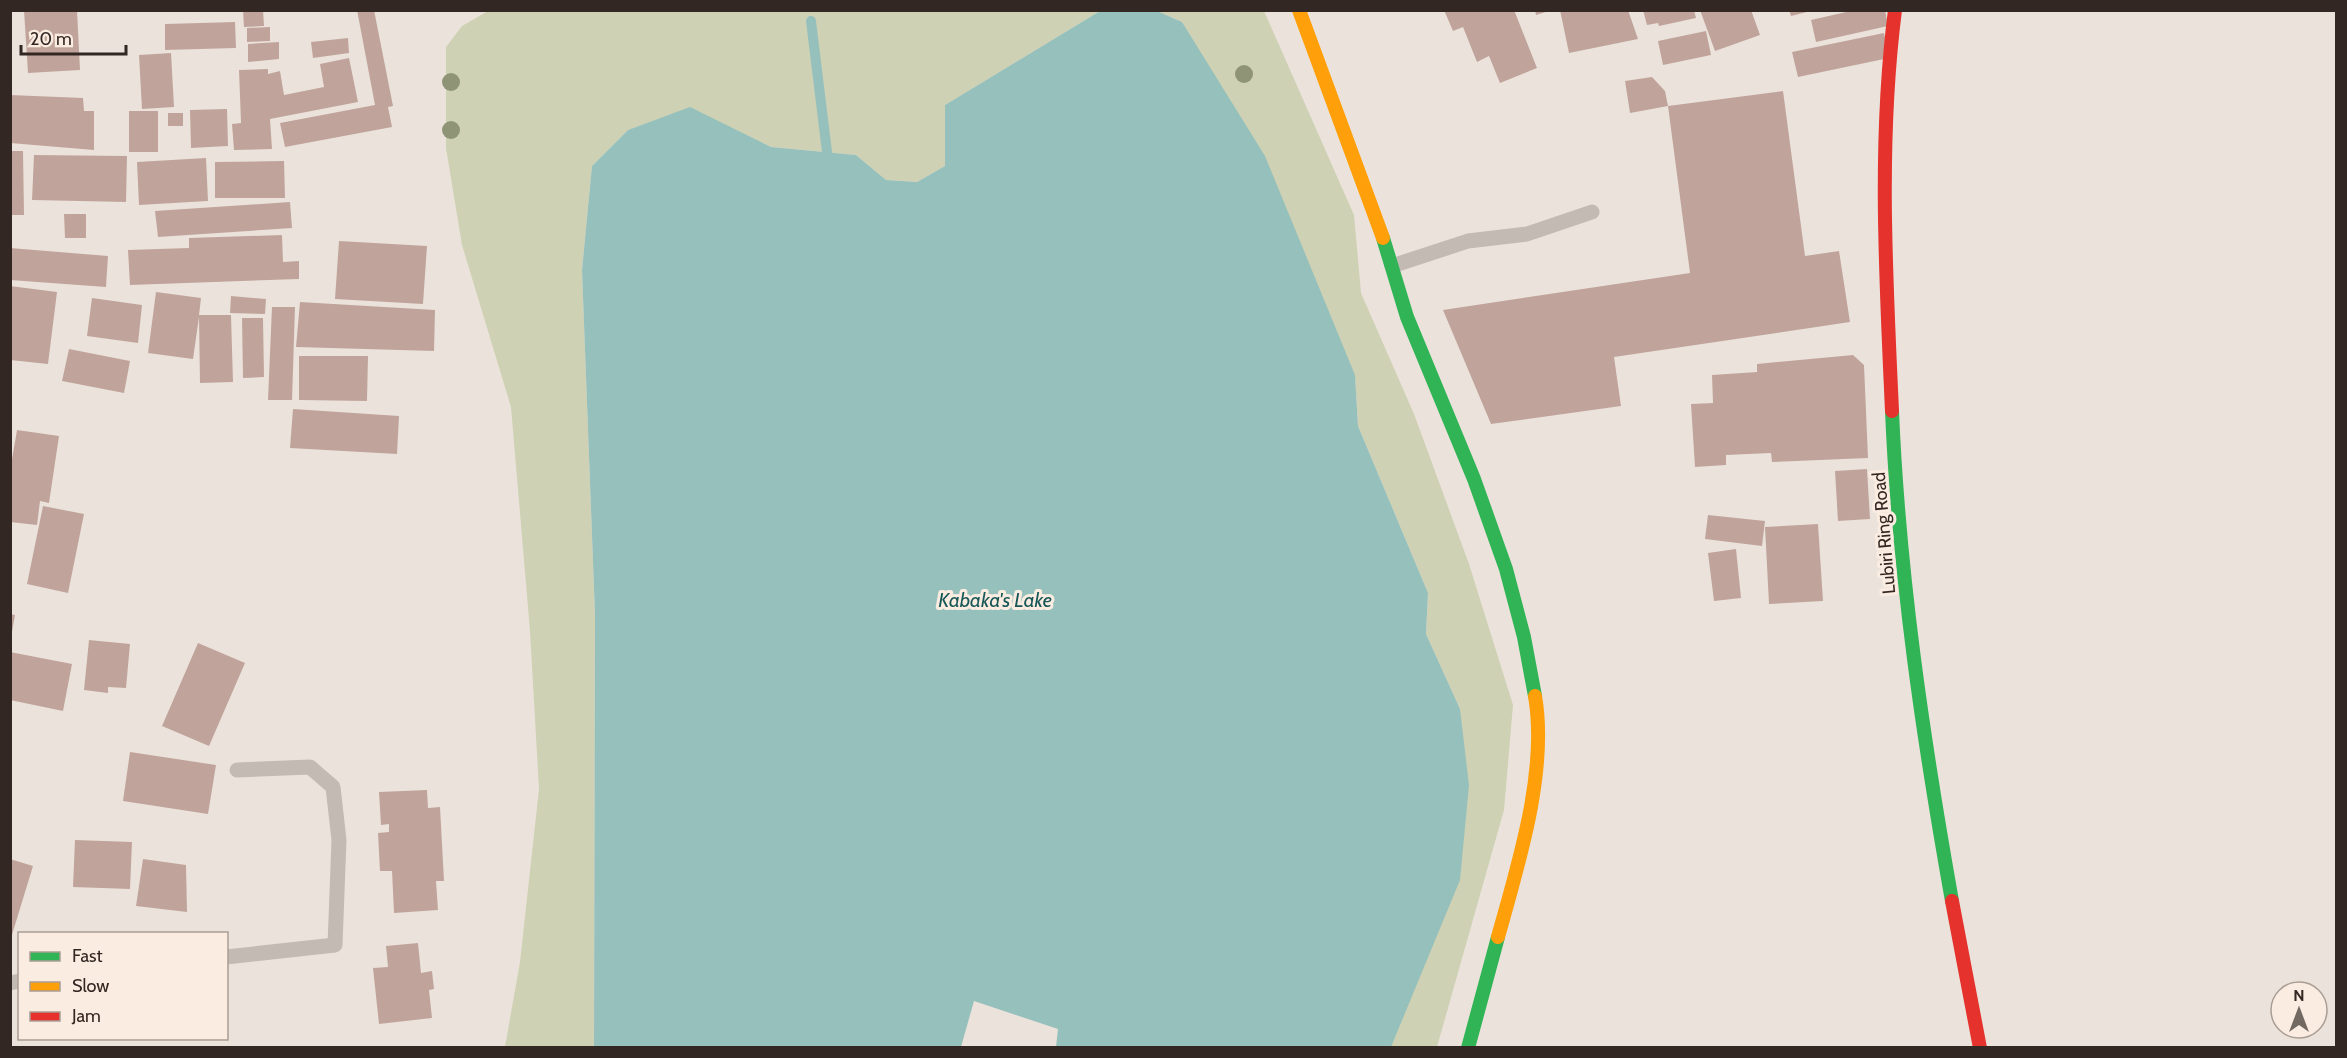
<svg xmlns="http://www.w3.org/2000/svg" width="2347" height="1058" viewBox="0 0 2347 1058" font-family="Cabin,sans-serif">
	<rect width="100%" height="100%" fill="#ebe3db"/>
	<g fill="#ced1b3">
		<polygon points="488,11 1100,11 945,105 945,166 917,182 886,180 856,155 771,147 690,108 628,130 592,166 582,270 595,615 594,1047 505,1047 520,962 539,789 530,631 511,407 462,245 446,148 446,47 462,26"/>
		<polygon points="1157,11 1264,11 1354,215 1361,293 1414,414 1469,564 1513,705 1504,810 1437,1047 1390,1047 1460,709 1426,634 1428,593 1358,426 1355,375 1182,22"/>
	</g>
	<polygon fill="#96c0bc" points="1100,11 1157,11 1182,22 1265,156 1355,375 1358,426 1428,593 1426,634 1460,709 1469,785 1460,880 1391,1047 1056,1047 1058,1029 974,1001 961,1047 594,1047 595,615 582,270 592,166 628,130 690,107 771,147 856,155 886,180 917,182 945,166 945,105"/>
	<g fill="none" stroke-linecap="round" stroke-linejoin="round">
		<polyline stroke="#96c0bc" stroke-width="10" points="811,21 827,152"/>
	</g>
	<g fill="#c0a49b">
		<polygon points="24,10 77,10 80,70 28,73"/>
		<polygon points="243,10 263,10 264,26 244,27"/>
		<polygon points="357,10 374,10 393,106 388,107 392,127 285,147 280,123 375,105"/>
		<polygon points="1444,10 1514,10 1537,68 1500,83 1489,56 1477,62 1463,27 1453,31"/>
		<polygon points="1535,10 1549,10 1549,11 1536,15"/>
		<polygon points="1560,10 1628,10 1638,39 1569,53"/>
		<polygon points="1643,10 1694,10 1696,18 1659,26 1658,23 1647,25"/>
		<polygon points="1700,10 1751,10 1760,35 1715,51"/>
		<polygon points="1789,10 1811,10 1811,11 1791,16"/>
		<polygon points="1855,10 1885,10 1888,26 1816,42 1811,20"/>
		<polygon points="235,22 236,48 165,50 165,24"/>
		<polygon points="270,27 270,41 247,42 247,28"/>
		<polygon points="1706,31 1711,55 1663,65 1658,41"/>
		<polygon points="1884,33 1889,58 1798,77 1792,52"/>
		<polygon points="348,38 349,53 313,58 311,42"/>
		<polygon points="279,42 279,59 248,62 248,44"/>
		<polygon points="171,53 174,107 142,109 139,55"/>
		<polygon points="349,58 358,102 270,119 272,149 234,150 232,124 241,123 239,70 268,69 268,74 280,71 284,95 324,87 320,64"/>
		<polygon points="1652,77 1665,91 1668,106 1630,113 1625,81"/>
		<polygon points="1783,91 1805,256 1839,251 1850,322 1614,357 1621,406 1491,424 1443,310 1690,273 1668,106"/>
		<polygon points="10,95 83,98 84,111 94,111 94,150 10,143"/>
		<polygon points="227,109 228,146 191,148 190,110"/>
		<rect x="129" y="111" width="29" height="41"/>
		<rect x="168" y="113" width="15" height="13"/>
		<polygon points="10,151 23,151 24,215 10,215"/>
		<polygon points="34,155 127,156 126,202 32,200"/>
		<polygon points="206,158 208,201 139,205 137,162"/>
		<polygon points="284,161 285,198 215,198 215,162"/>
		<polygon points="290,202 292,228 158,237 155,211"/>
		<polygon points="64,214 86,214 86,238 65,238"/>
		<polygon points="282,235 283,262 299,261 299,279 130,285 128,250 189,248 189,238"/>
		<polygon points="339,241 427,246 423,304 335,299"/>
		<polygon points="10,248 108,256 106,287 10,280"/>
		<polygon points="10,286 57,292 48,364 10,360"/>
		<polygon points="156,292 201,298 199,315 231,315 233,382 200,383 199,317 193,359 148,353"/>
		<polygon points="231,296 266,299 265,314 230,313"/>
		<polygon points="92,298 142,305 138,343 87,336"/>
		<polygon points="300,302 435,310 434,351 296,347"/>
		<polygon points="272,307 295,307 292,400 268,400"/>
		<polygon points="242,318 263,318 264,377 243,378"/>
		<polygon points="69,349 130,361 124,393 62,381"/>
		<polygon points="1853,355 1864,365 1868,458 1772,462 1771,453 1726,455 1726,465 1695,467 1691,404 1713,403 1712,375 1757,372 1757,364"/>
		<polygon points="299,356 368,356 367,401 299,400"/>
		<polygon points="293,409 399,416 397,454 290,448"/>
		<polygon points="17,430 59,436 49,503 40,501 37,525 10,522 10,471"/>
		<polygon points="1867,469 1870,519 1838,521 1835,471"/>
		<polygon points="43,506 84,514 68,593 27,584"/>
		<polygon points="1708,515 1765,521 1762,546 1705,539"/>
		<polygon points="1818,524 1823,601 1769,604 1765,527"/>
		<polygon points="1736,549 1741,598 1714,601 1708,553"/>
		<polygon points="10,614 15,615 12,632 10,631"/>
		<polygon points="89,640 130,644 126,688 108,687 108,693 84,690"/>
		<polygon points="198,643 245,663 209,746 162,726"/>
		<polygon points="10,652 72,664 63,711 10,700"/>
		<polygon points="130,752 216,765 208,814 123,801"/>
		<polygon points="427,790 428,808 440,807 444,881 436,881 438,910 394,913 392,871 380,871 378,833 389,832 389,824 381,825 379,792"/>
		<polygon points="75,840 132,842 130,889 73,887"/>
		<polygon points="10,859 33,866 11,938 10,938"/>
		<polygon points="143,859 186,865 187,912 136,906"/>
		<polygon points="418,943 421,973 432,971 434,989 429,990 432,1018 379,1024 373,968 388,967 386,946"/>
	</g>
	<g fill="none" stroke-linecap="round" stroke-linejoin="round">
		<g stroke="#c3bab4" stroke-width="15">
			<polyline points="1392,266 1468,241 1527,234 1592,212"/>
			<polyline points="226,957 335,945 339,840 333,787 310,767 237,770"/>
			<polyline points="10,983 20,981"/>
		</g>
		<g stroke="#30b455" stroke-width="14">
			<polyline points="1383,238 1407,317 1474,479 1506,569 1524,637 1535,696"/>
			<path d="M1892,411C1899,576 1923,738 1952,901"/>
			<polyline points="1468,1048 1498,937"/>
		</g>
		<g stroke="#ff9f0a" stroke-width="14">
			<polyline points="1299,10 1383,238"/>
			<path d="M1498,937C1518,865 1548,771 1535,696"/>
		</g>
		<g stroke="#e5322d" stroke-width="14">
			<path d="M1892,411C1886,277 1878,143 1895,10"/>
			<polyline points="1952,901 1980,1048"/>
		</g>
	</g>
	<g fill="#909477">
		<circle cx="1244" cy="74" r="9"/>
		<circle cx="451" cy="82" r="9"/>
		<circle cx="451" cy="130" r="9"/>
	</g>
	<g text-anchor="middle" stroke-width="6" stroke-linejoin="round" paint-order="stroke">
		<g font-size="18" fill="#332723" stroke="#faece0">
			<text transform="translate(1884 533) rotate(-95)" y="6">Lubiri Ring Road</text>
		</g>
		<g font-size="20" font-style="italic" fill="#175757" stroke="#faece0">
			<text x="995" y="607">Kabaka's Lake</text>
		</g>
	</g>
	<rect width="2347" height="1058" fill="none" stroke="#332723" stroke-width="24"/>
	<rect x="18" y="932" width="210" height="108" fill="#faece0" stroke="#aa9d94" stroke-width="1.5"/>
	<rect x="30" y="952" width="30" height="9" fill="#30b455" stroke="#aa9d94" stroke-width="1.5"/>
	<text x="72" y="962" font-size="18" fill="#332723">Fast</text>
	<rect x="30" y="982" width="30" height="9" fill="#ff9f0a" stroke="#aa9d94" stroke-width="1.5"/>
	<text x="72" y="992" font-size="18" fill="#332723">Slow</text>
	<rect x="30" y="1012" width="30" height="9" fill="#e5322d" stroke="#aa9d94" stroke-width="1.5"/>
	<text x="72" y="1022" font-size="18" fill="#332723">Jam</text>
	<g transform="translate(2299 1010)"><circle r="28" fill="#faece0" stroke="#aa9d94" stroke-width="1.5"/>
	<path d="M0-4.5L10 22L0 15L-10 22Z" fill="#736963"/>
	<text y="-9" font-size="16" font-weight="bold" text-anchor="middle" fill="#332723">N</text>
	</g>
	<path d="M21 45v9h105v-9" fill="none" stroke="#332723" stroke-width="3"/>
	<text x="30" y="45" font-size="18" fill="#332723" stroke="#faece0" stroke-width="4.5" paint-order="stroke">20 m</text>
</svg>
